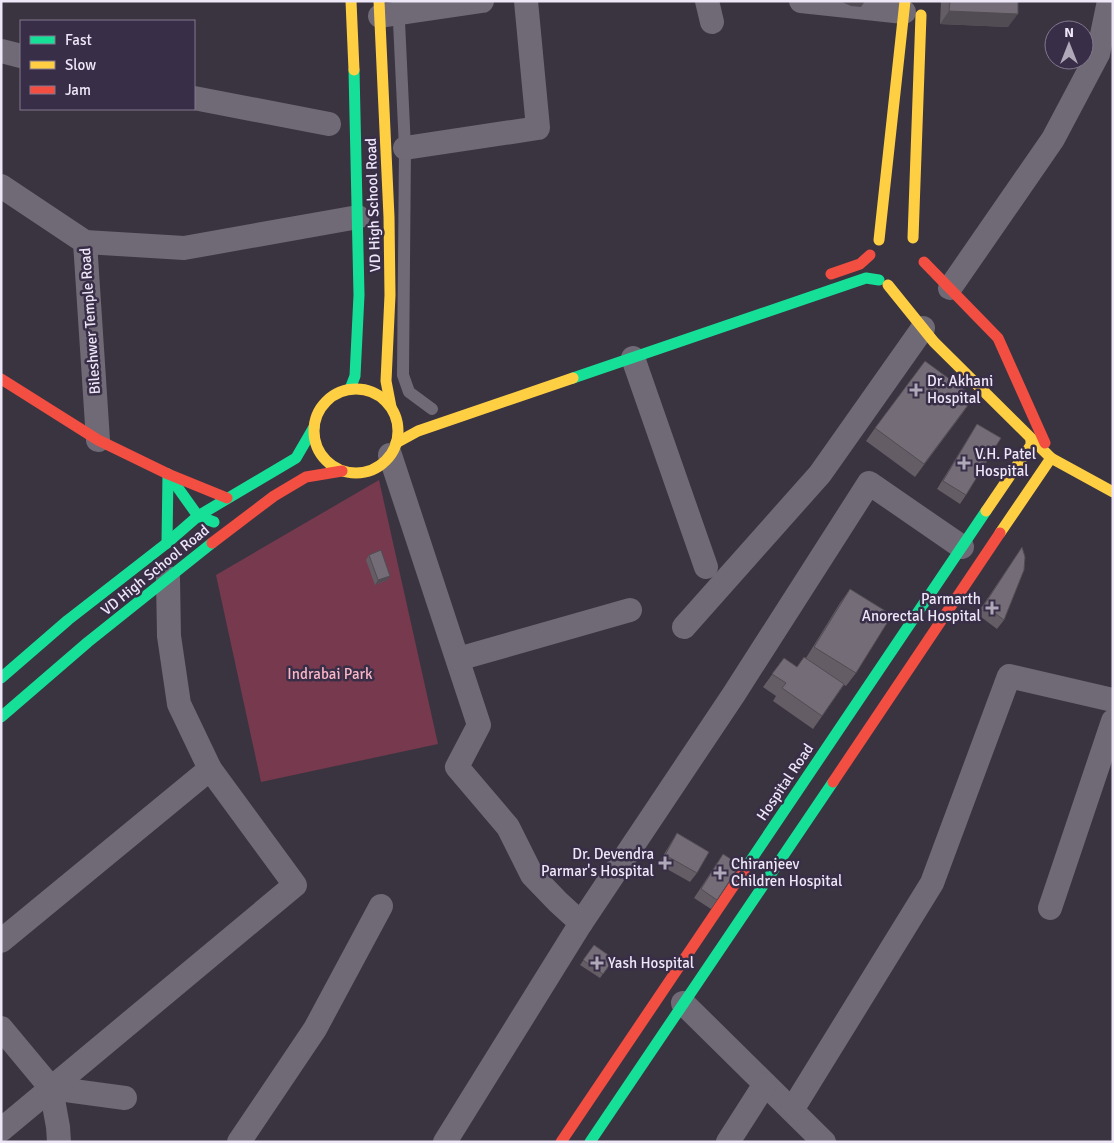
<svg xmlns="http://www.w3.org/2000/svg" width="1114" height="1143" viewBox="0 0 1114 1143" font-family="Signika,sans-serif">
	<rect width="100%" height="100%" fill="#3a3441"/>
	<polygon fill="#77394d" points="379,480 438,744 261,782 216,575"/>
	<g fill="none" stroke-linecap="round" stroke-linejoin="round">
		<polyline stroke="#6f6a75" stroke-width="12" points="398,1 405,148 403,375 409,392 432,409"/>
		<g stroke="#6f6a75" stroke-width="24">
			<polyline points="707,1 712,22"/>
			<polyline points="801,1 904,12"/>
			<polyline points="380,16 482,1"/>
			<polyline points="1,51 21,56"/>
			<polyline points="194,98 329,124"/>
			<polyline points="405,148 538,128 526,1"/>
			<polyline points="1,186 85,242 98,440"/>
			<polyline points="85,242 184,248 358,217"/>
			<polyline points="950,288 1053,139 1098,54 1109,1"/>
			<polyline points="633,358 706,567"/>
			<polyline points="390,455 479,725 457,767 508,827 532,875 558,902 581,923 445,1142"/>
			<polyline points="684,627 820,474 923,328"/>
			<polyline points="458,659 630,610"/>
			<polyline points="1050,908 1113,721"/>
			<polyline points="581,923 734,694 869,483 962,547"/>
			<polyline points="1,941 210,769"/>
			<polyline points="683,1003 824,1142"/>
			<polyline points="1,1028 51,1088 58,1127 59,1142"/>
			<polyline points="51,1088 125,1098"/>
			<polyline points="792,1110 932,883 1009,676 1113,700"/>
			<polyline points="1,1130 295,885 210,769 179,704 169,636 168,578"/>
			<polyline points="239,1142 315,1029 381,906"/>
			<polyline points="728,1142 765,1084"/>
		</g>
		<g stroke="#16e098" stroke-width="11">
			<polyline points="573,378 866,278 879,280"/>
			<polyline points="350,389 355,376 359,295 354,70"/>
			<polyline points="168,474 198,516 214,522"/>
			<polyline points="167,543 168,474"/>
			<polyline points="1,678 68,620 167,543 198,516 296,458 314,427"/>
			<polyline points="1,717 88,642 212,543"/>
			<polyline points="747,866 986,511"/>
			<polyline points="590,1142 833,782"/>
		</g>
		<g stroke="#ffcf43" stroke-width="11">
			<polyline points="351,1 354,70"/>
			<polyline points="379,1 389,217 390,295 386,381 391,407"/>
			<polyline points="913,238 921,15"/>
			<polyline points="879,240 905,1"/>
			<polyline points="888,285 934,342 1051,458 1113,492"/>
			<circle cx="356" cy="431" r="42"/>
			<polyline points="396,443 418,431 573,378"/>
			<polyline points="986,511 1031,445 1031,439"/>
			<polyline points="1000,533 1051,458"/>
		</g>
		<g stroke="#f24e42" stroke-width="11">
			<polyline points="924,262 998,338 1045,443"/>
			<polyline points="831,274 860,264 870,255"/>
			<polyline points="1,379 98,440 168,474 227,498"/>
			<polyline points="212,543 274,496 306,477 342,471"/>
			<polyline points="833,782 1000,533"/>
			<polyline points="561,1142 747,866"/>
		</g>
	</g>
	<g fill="#645d65">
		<polygon points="941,1 1018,1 1008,27 940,24"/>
		<polygon points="965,410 915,477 866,441 875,428"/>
		<polygon points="977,424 966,495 960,504 937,489"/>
		<polygon points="369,555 390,576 387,580 375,585 366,560"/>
		<polygon points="1016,556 1004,620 997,629 977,614"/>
		<polygon points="850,589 856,673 846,686 844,685 813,729 773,701 776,696 763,687 784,658 797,667 806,658 840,603"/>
		<polygon points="677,833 697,873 690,882 658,864"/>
		<polygon points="717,863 717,900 711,909 694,898"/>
		<polygon points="594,945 614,959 600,978 580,965"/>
	</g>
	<g fill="#514c53">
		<polygon points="840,1 865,1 861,7 851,6"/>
		<polygon points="949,11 1018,14 1008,27 940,24"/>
		<polygon points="974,397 965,410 915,477 924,464"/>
		<polygon points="390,576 387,580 375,585 378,580"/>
	</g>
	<g fill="#746c76" stroke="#514c53">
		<polygon points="950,1 1018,1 1018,14 949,11"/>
		<polygon points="925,361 974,397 924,464 875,428"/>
		<polygon points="977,424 1001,438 966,495 943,481"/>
		<polygon points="1022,547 1025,557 1024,570 1004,620 984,605"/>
		<polygon points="381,550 390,576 378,580 369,555"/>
		<polygon points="850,589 892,615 856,673 814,647"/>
		<polygon points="804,657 844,684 822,716 782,688 786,683 772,674 784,658 797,667"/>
		<polygon points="677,833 709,852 697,873 665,855"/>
		<polygon points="723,854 740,865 717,900 701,889"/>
		<polygon points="594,945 614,959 603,974 583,960"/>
	</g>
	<g fill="#afa8b8" stroke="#392e47" stroke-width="2">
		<path d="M913.5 382.5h5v5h5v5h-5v5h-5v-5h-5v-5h5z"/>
		<path d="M961.5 455.5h5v5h5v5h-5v5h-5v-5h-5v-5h5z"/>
		<path d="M989.5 600.5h5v5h5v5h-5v5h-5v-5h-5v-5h5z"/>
		<path d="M662.5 855.5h5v5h5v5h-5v5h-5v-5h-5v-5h5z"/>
		<path d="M717.5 865.5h5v5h5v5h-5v5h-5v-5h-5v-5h5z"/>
		<path d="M594.5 955.5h5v5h5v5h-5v5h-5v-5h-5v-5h5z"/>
	</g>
	<g text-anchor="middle" stroke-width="5" stroke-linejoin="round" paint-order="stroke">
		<g font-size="15" fill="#eee7f8" stroke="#392e47">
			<text transform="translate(373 205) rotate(-92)" y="5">VD High School Road</text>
			<text transform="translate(90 321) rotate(-94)" y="5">Bileshwer Temple Road</text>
			<text transform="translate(155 570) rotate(-39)" y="5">VD High School Road</text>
			<text transform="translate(785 782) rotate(-56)" y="5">Hospital Road</text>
		</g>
		<g font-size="15" fill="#eee7f8" stroke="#392e47" text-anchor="start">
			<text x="927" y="386">Dr. Akhani<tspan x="927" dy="17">Hospital</tspan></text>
			<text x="975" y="459">V.H. Patel<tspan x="975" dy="17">Hospital</tspan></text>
			<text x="981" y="604" text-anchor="end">Parmarth<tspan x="981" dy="17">Anorectal Hospital</tspan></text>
			<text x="654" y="859" text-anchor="end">Dr. Devendra<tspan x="654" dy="17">Parmar's Hospital</tspan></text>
			<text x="731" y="869">Chiranjeev<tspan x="731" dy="17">Children Hospital</tspan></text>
			<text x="608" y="968">Yash Hospital</text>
		</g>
		<g font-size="15" fill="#fbb6c6" stroke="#392e47">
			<text x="330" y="679">Indrabai Park</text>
		</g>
	</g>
	<rect width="1114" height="1143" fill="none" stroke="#eee7f8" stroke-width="5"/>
	<rect x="20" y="20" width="175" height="90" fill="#392e47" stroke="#81788e"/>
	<rect x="30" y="36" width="25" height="8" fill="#16e098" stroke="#81788e"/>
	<text x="65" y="45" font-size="15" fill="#eee7f8">Fast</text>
	<rect x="30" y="61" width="25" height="8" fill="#ffcf43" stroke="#81788e"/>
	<text x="65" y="70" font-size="15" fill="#eee7f8">Slow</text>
	<rect x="30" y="86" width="25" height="8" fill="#f24e42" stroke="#81788e"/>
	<text x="65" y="95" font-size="15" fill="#eee7f8">Jam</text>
	<g transform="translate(1069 45)"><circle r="24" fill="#392e47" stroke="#81788e"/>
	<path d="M0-4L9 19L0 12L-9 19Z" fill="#afa8b8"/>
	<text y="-8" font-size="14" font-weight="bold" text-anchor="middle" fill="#eee7f8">N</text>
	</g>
</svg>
